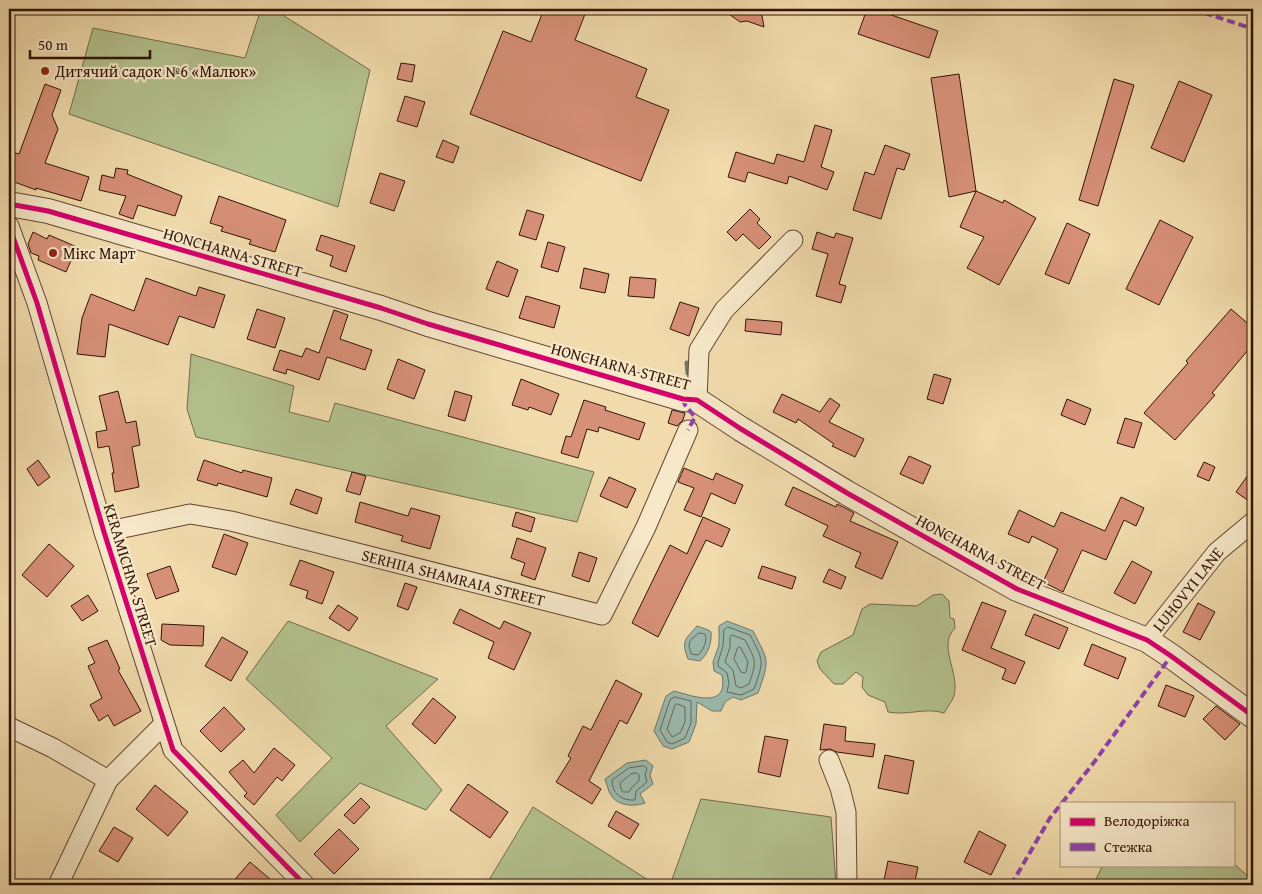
<svg xmlns="http://www.w3.org/2000/svg" width="1262" height="894" viewBox="0 0 1262 894" font-family="'Gentium Book Plus',serif">
	<rect width="100%" height="100%" fill="#f1dbac"/>
	<filter id="stains"><feTurbulence type="fractalNoise" baseFrequency=".004" numOctaves="4"/><feColorMatrix values="0 0 0 0 .2 0 0 0 0 .09 0 0 0 0 .02 0 0 0 .5 -.17"/></filter>
	<radialGradient id="worn" r=".72"><stop offset=".6" stop-color="#630" stop-opacity="0"/><stop offset="1" stop-color="#630" stop-opacity=".3"/></radialGradient>
	<g fill="#b3c18e" stroke="#726a4a">
		<polygon points="261,9 273,9 370,70 338,207 69,114 93,28 245,58"/>
		<polygon points="191,354 294,386 289,412 329,422 335,403 594,472 577,522 196,437 187,409"/>
		<path d="M942,594L949,601L950,618L954,619L955,628C937,646 960,671 954,696C952,701 947,708 944,713C926,707 907,716 888,712L885,702L868,695L862,687L863,677L856,672L843,684H834L820,669L817,661L821,652L853,635L862,609L870,604L917,606L933,595Z"/>
		<polygon points="288,621 438,679 386,726 442,790 426,810 360,783 300,842 276,815 332,758 246,679"/>
		<polygon points="701,799 831,817 836,885 670,885"/>
		<polygon points="533,807 656,885 486,885"/>
		<polygon points="1233,863 1253,881 1253,885 1093,885 1103,865 1233,865"/>
	</g>
	<g fill="#9bbaae" stroke="#71776b">
		<path d="M727,621L753,631C769,662 770,659 758,693L741,700L733,697L725,702L721,711H712L697,702L696,724L689,742L672,749L663,746L654,731L666,696L674,691C693,696 729,710 722,675L714,671L713,662L719,645V626Z"/>
		<path d="M697,626L708,630L711,632C712,643 708,654 700,661L688,659C681,640 685,640 697,626Z"/>
		<path d="M646,760L653,766L650,775L653,784L640,794L645,803C634,807 617,806 611,795C608,791 607,784 605,779L627,763Z"/>
	</g>
	<g fill="none" stroke-linecap="round" stroke-linejoin="round">
		<g stroke="#66665a" stroke-width="1">
			<path d="M728,627L750,635C764,661 764,661 754,689L741,695L727,692L729,683L727,673L718,666V662L723,646L724,630Z"/>
			<path d="M699,633L705,634C708,640 703,651 698,655L691,654L689,646L690,641Z"/>
			<path d="M732,635L745,640C756,661 757,661 749,684L741,688L736,686L733,670L725,662L730,647V637Z"/>
			<polygon points="739,647 741,648 748,662 746,672 744,673 741,672 734,659 737,649"/>
			<polygon points="675,697 691,701 691,723 685,738 672,744 667,742 660,730 670,700"/>
			<polygon points="677,704 685,707 685,722 680,733 672,737 667,729 675,705"/>
			<path d="M644,766L647,768L645,775L647,782L636,791L635,800C622,801 612,794 612,780L629,768Z"/>
			<polygon points="637,773 639,775 639,781 632,787 629,792 623,792 621,789 620,783 631,774"/>
		</g>
		<polyline stroke="#71776b" stroke-width="5" points="687,363 688,373"/>
	</g>
	<g fill="#d79078" stroke="#321306">
		<polygon points="544,9 587,9 575,40 647,69 636,97 669,110 641,181 470,114 503,31 531,42"/>
		<polygon points="722,9 754,9 762,16 764,27 747,21 740,22"/>
		<polygon points="867,9 874,9 938,31 929,58 858,34"/>
		<polygon points="401,63 415,65 412,82 397,79"/>
		<polygon points="959,74 976,191 949,197 931,78"/>
		<polygon points="1114,79 1134,85 1098,206 1079,200"/>
		<polygon points="1179,81 1212,95 1184,162 1151,148"/>
		<polygon points="45,84 61,90 52,115 58,129 45,163 89,177 81,201 36,188 36,190 9,180 9,151 19,154"/>
		<polygon points="405,96 425,102 417,127 397,121"/>
		<polygon points="815,125 832,130 821,167 834,172 827,190 789,176 787,184 748,172 745,182 728,177 736,152 774,164 777,154 804,162"/>
		<polygon points="443,140 459,147 453,163 436,157"/>
		<polygon points="885,145 910,154 904,170 897,168 881,219 853,210 865,172 874,175"/>
		<polygon points="116,168 128,170 127,174 182,196 175,216 138,205 133,219 119,214 126,196 99,190 102,175 114,178"/>
		<polygon points="380,173 405,181 394,211 370,203"/>
		<polygon points="976,191 1003,203 1004,200 1036,218 999,285 967,268 984,237 960,227"/>
		<polygon points="219,196 286,220 275,252 249,244 251,240 221,231 223,227 210,223"/>
		<polygon points="750,209 760,219 757,223 771,237 759,249 743,234 736,241 727,232"/>
		<polygon points="527,210 544,215 536,240 519,235"/>
		<polygon points="1160,220 1193,237 1159,305 1126,289"/>
		<polygon points="1067,223 1090,234 1069,284 1045,274"/>
		<polygon points="33,232 47,239 49,235 77,247 66,272 38,260 39,256 31,253 28,244"/>
		<polygon points="817,232 834,238 836,233 853,238 839,284 846,286 841,303 816,296 828,254 812,249"/>
		<polygon points="321,235 355,246 346,272 330,266 333,256 316,250"/>
		<polygon points="548,242 565,247 558,272 541,267"/>
		<polygon points="497,261 518,270 508,297 486,289"/>
		<polygon points="584,268 609,274 605,293 580,288"/>
		<polygon points="630,277 656,279 654,298 628,296"/>
		<polygon points="146,278 196,296 199,287 225,295 214,328 179,316 168,345 109,324 105,357 77,354 82,318 91,294 134,311"/>
		<polygon points="526,296 560,306 554,328 519,318"/>
		<polygon points="680,302 699,308 689,336 670,329"/>
		<polygon points="257,309 285,318 275,348 247,339"/>
		<polygon points="1231,309 1253,328 1253,344 1212,393 1215,395 1175,440 1144,413 1188,363 1186,361"/>
		<polygon points="334,310 348,315 340,339 372,350 365,370 327,357 319,380 287,369 286,374 273,370 280,350 302,357 306,348 319,353"/>
		<polygon points="746,319 782,322 781,335 745,331"/>
		<polygon points="398,359 425,370 414,399 387,389"/>
		<polygon points="934,374 951,379 943,404 927,399"/>
		<polygon points="521,379 559,394 551,415 529,407 528,410 512,405"/>
		<polygon points="118,391 126,423 136,421 140,445 132,447 139,487 115,492 112,473 114,473 109,446 98,448 96,432 107,430 99,396"/>
		<polygon points="455,391 472,396 465,421 448,416"/>
		<polygon points="782,394 820,412 830,398 840,405 829,422 864,439 855,457 832,446 834,444 798,419 796,423 773,412"/>
		<polygon points="1067,399 1091,409 1085,425 1061,415"/>
		<polygon points="584,400 606,407 605,410 645,423 639,440 599,427 598,432 587,429 578,458 561,453 566,436 571,437"/>
		<polygon points="672,410 685,413 683,420 677,426 668,423"/>
		<polygon points="1125,418 1142,423 1134,448 1117,443"/>
		<polygon points="909,456 931,466 923,484 900,474"/>
		<polygon points="38,460 50,477 38,486 27,469"/>
		<polygon points="204,460 242,473 243,470 272,478 267,497 218,483 217,486 197,480"/>
		<polygon points="1204,462 1215,467 1209,481 1197,476"/>
		<polygon points="684,468 713,480 716,473 743,485 735,504 711,493 701,517 684,510 694,488 678,482"/>
		<polygon points="1253,468 1253,504 1236,492"/>
		<polygon points="352,472 366,476 360,495 346,491"/>
		<polygon points="609,477 636,489 627,508 600,496"/>
		<polygon points="793,487 836,507 837,504 847,509 854,513 850,521 898,542 882,579 855,567 861,553 823,536 828,526 785,505"/>
		<polygon points="296,489 322,498 317,514 290,504"/>
		<polygon points="1121,497 1144,508 1136,526 1124,520 1106,560 1082,550 1063,592 1043,582 1058,549 1032,536 1029,543 1008,534 1019,510 1054,527 1061,512 1105,531"/>
		<polygon points="360,502 408,516 411,508 440,516 430,549 401,541 403,536 355,522"/>
		<polygon points="516,512 535,518 531,532 512,526"/>
		<polygon points="703,517 730,529 722,547 706,540 658,637 632,623 670,545 687,554"/>
		<polygon points="224,534 248,543 236,575 212,567"/>
		<polygon points="517,538 546,548 535,580 521,575 525,563 511,558"/>
		<polygon points="49,544 74,566 47,597 22,575"/>
		<polygon points="579,552 597,558 589,582 572,576"/>
		<polygon points="300,560 334,572 322,604 306,598 308,591 290,585"/>
		<polygon points="1132,561 1152,572 1135,604 1114,593"/>
		<polygon points="170,566 179,591 156,599 147,574"/>
		<polygon points="762,566 796,577 792,589 758,578"/>
		<polygon points="829,569 846,577 841,589 823,582"/>
		<polygon points="405,583 417,587 408,610 397,606"/>
		<polygon points="88,595 98,611 82,621 71,606"/>
		<polygon points="982,602 1006,611 991,648 1025,662 1015,684 1002,679 1006,669 962,650"/>
		<polygon points="1198,603 1215,612 1200,640 1183,632"/>
		<polygon points="338,605 358,618 349,631 329,618"/>
		<polygon points="460,609 500,629 504,621 531,633 514,670 488,658 494,642 453,623"/>
		<polygon points="1034,614 1068,628 1059,649 1025,635"/>
		<polygon points="162,624 204,626 203,646 170,645 161,640"/>
		<polygon points="222,637 248,652 231,681 205,666"/>
		<polygon points="107,640 120,669 118,670 141,711 114,726 108,715 99,721 90,705 102,698 88,666 95,663 88,648"/>
		<polygon points="1092,644 1126,658 1118,679 1084,665"/>
		<polygon points="616,680 642,694 627,724 620,720 589,781 601,789 592,804 556,782 571,758 568,756 583,726 591,730"/>
		<polygon points="1166,685 1194,696 1185,717 1158,706"/>
		<polygon points="433,698 456,717 435,744 412,724"/>
		<polygon points="1216,706 1240,724 1225,740 1203,719"/>
		<polygon points="224,707 245,729 221,752 200,731"/>
		<polygon points="824,724 846,727 845,741 875,744 873,757 837,752 830,749 820,750"/>
		<polygon points="765,736 788,740 780,777 758,772"/>
		<polygon points="274,748 295,765 282,781 277,777 254,805 244,796 247,793 229,772 243,760 254,773"/>
		<polygon points="885,755 914,761 908,794 878,788"/>
		<polygon points="468,784 508,812 490,838 450,810"/>
		<polygon points="155,785 188,812 168,836 136,809"/>
		<polygon points="361,798 370,807 354,824 344,815"/>
		<polygon points="616,811 639,824 630,839 608,826"/>
		<polygon points="114,827 133,838 118,862 99,851"/>
		<polygon points="339,829 359,849 334,874 314,854"/>
		<polygon points="979,831 1006,845 991,875 964,862"/>
		<polygon points="888,861 918,867 914,885 883,885"/>
		<polygon points="250,862 277,885 230,885"/>
	</g>
	<g fill="none" stroke-linecap="round" stroke-linejoin="round">
		<defs>
			<g id="minor">
				<polyline points="9,226 37,303 104,532 173,750 305,885"/>
				<polyline points="697,400 699,350 724,310 793,240"/>
				<path id="s1" d="M104,532L190,514L231,521L602,615L646,527L688,430"/>
				<path id="s2" d="M1147,640L1217,552L1253,522"/>
				<polyline points="9,727 53,748 108,780"/>
				<polyline points="829,760 840,788 846,812 847,885"/>
				<polyline points="58,885 108,780 164,724"/>
			</g>
			<polyline id="tertiary" points="9,204 48,211 381,308 428,324 683,399 697,400 741,429 847,493 1017,589 1147,640 1171,656 1253,716"/>
		</defs>
		<use href="#minor" stroke="#624530" stroke-width="21"/>
		<use href="#tertiary" stroke="#624530" stroke-width="26"/>
		<use href="#minor" stroke="#f6e8c9" stroke-width="19"/>
		<use href="#tertiary" stroke="#f6e8c9" stroke-width="24"/>
		<g stroke="#8e44ad" stroke-width="4" stroke-dasharray="8 4" stroke-linecap="butt">
			<polyline points="1193,9 1253,29"/>
			<polyline points="683,399 685,405 695,417 688,430"/>
			<polyline points="1062,803 1095,761 1171,656"/>
			<polyline points="1011,885 1050,818 1061,804"/>
		</g>
		<defs>
			<g id="cycleway">
				<polyline points="9,204 48,211 381,308 428,324 683,399 697,400 741,429 847,493 1017,589 1147,640 1171,656 1253,716"/>
				<polyline points="9,226 37,303 104,532 173,750 305,885"/>
			</g>
		</defs>
		<use href="#cycleway" stroke="#f6e8c9" stroke-width="8"/>
		<use href="#cycleway" stroke="#d6006c" stroke-width="5"/>
	</g>
	<g fill="#8f2418" stroke="#f6e8c9" stroke-width="2">
		<circle cx="45" cy="71" r="5"/>
		<circle cx="53" cy="253" r="5"/>
	</g>
	<g text-anchor="middle" stroke-width="4.5" stroke-linejoin="round" paint-order="stroke">
		<g font-size="16" fill="#321306" stroke="#f6e8c9" text-anchor="start">
			<text x="55" y="77">Дитячий садок №6 «Малюк»</text>
			<text x="63" y="259">Мікс Март</text>
		</g>
		<g font-size="16" fill="#321306" stroke="#f6e8c9">
			<text transform="translate(233 252) rotate(16)" y="6">HONCHARNA STREET</text>
			<text transform="translate(621 366) rotate(15)" y="6">HONCHARNA STREET</text>
			<text transform="translate(981 552) rotate(28)" y="6">HONCHARNA STREET</text>
			<text transform="translate(131 575) rotate(73)" y="6">KERAMICHNA STREET</text>
			<text dy="6" stroke="none"><textPath href="#s1" startOffset="359">SERHIIA SHAMRAIA STREET</textPath></text>
			<text dy="6" stroke="none"><textPath href="#s2" startOffset="65">LUHOVYI LANE</textPath></text>
		</g>
	</g>
	<rect width="1262" height="894" fill="none" stroke="#f1dbac" stroke-width="30"/>
	<rect x="10" y="10" width="1242" height="874" fill="none" stroke="#321306" stroke-width="2.5"/>
	<rect x="15" y="15" width="1232" height="864" fill="none" stroke="#321306"/>
	<rect x="1060" y="802" width="175" height="65" fill="#f6e8c9" stroke="#a8937b"/>
	<rect x="1070" y="818" width="25" height="8" fill="#d6006c" stroke="#a8937b"/>
	<text x="1104" y="826" font-size="15" fill="#321306">Велодоріжка</text>
	<rect x="1070" y="843" width="25" height="8" fill="#8e44ad" stroke="#a8937b"/>
	<text x="1104" y="852" font-size="15" fill="#321306">Стежка</text>
	<path d="M30 50v8h120v-8" fill="none" stroke="#321306" stroke-width="2.5"/>
	<text x="38" y="50" font-size="15" fill="#321306" stroke="#f6e8c9" stroke-width="4" paint-order="stroke">50 m</text>
	<rect width="100%" height="100%" filter="url(#stains)"/>
	<rect width="100%" height="100%" fill="url(#worn)"/>
</svg>
